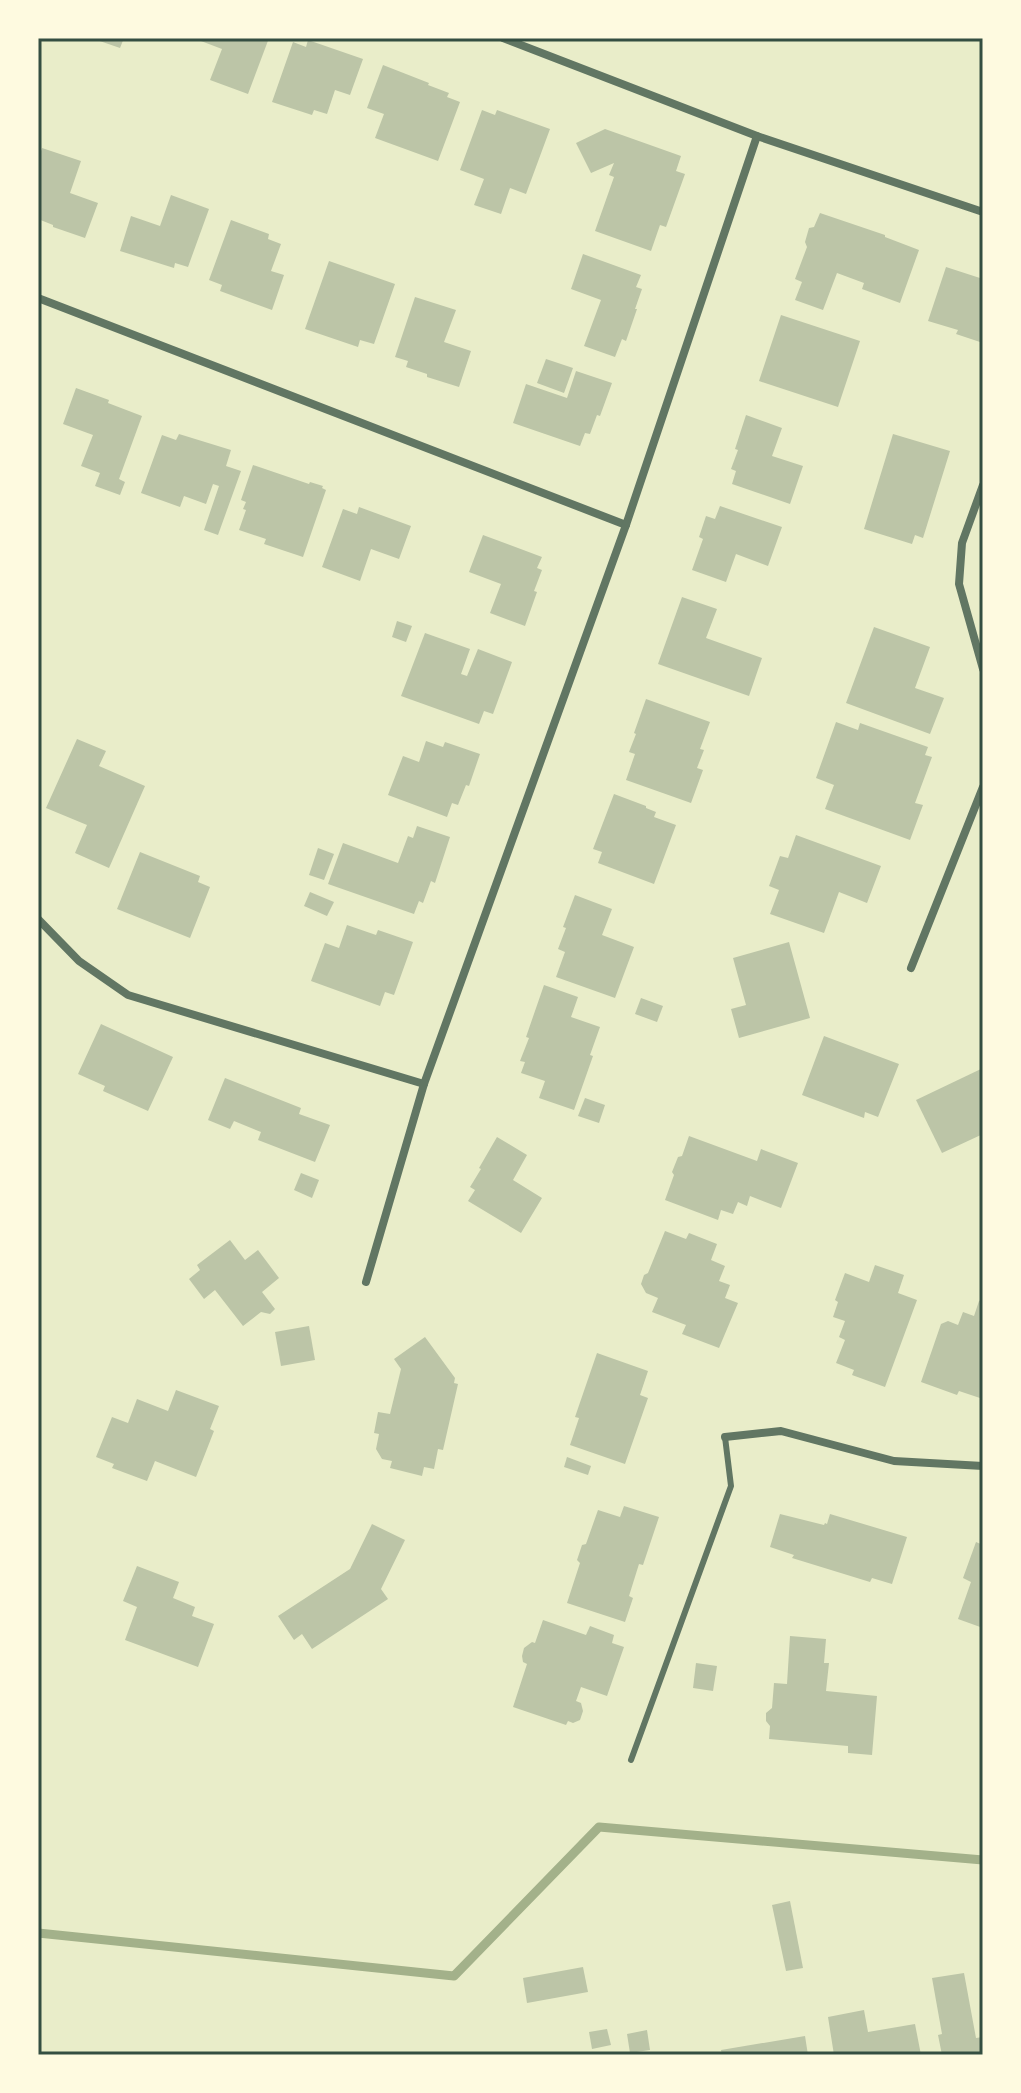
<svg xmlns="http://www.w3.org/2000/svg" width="1021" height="2093" viewBox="0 0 1021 2093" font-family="'Public Sans',sans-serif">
	<rect width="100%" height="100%" fill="#e9edc9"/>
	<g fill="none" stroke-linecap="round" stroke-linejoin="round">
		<polyline stroke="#a3b18a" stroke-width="9" points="38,1933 454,1976 599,1827 983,1860"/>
	</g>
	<g fill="#bcc5a7">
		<polygon points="91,38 124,38 120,48"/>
		<polygon points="193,38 269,38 248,94 210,80 222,49"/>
		<polygon points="308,40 363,59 350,95 335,90 327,114 314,110 312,115 272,102 293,42 306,47"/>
		<polygon points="383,65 429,83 428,85 449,93 447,97 460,102 438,161 375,138 384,114 367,108"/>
		<polygon points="482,110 495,115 497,110 550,129 526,194 510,188 501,214 474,205 484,179 460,170"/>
		<polygon points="605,129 681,156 676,171 685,174 666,227 660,225 651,251 595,231 614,177 609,175 614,163 591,173 576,143"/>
		<polygon points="42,148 81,161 70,193 98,203 85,238 53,227 53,225 38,219 38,160"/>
		<polygon points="171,195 209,209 188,267 175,263 174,268 120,251 131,216 160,226"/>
		<polygon points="820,213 885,235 885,237 919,250 900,303 862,289 864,283 837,273 823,310 795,300 802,282 795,279 807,247 805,242 809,228 814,227"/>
		<polygon points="231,220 269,234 268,239 281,244 271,271 284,275 272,310 220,291 222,285 209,280"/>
		<polygon points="583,254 641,275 636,287 642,289 635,309 637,309 626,341 622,339 615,357 584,346 601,300 571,289"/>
		<polygon points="329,261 395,284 374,344 360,340 358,347 305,329"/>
		<polygon points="946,267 983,279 983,343 956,334 958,330 928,321"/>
		<polygon points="415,297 456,310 444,342 471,351 459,387 427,377 427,374 406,367 408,361 395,357"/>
		<polygon points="781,315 860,341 838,407 759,381"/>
		<polygon points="546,359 573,368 564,393 537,383"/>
		<polygon points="576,371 612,383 600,416 597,415 590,434 585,433 580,446 513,423 526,384 567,398"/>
		<polygon points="76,388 109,400 108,403 142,416 119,479 125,482 120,495 95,486 100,473 81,466 93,435 63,424"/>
		<polygon points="746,415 782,428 772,456 803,466 790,504 732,484 736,471 731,469 738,450 735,449"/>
		<polygon points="179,434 231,450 226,466 241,471 218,535 204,530 219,486 213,484 206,504 184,496 180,507 141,493 162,435 176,440"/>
		<polygon points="893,434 950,451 923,538 915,535 912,544 864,529"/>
		<polygon points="253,465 309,484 310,482 323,486 322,488 326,490 303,557 264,544 266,539 239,530 246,510 243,509 246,502 241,500"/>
		<polygon points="720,506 782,527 768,566 736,554 726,582 692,570 703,539 699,537 706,516 715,519"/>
		<polygon points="359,507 411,526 399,559 371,549 360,581 322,567 343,509 357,514"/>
		<polygon points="483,535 542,557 537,568 542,570 534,591 537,592 525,626 490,613 501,584 469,572"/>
		<polygon points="682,597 717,609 706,638 762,658 749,696 658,664"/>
		<polygon points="397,621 412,626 406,642 392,637"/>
		<polygon points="874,627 930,647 915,688 944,698 930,734 846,703"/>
		<polygon points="425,633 470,649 461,674 467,676 478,649 512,662 493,714 484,711 479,724 401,696"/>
		<polygon points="646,699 710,722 700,749 704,750 697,768 703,770 691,803 626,780 635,754 629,752 636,734 634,733"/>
		<polygon points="836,722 858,730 860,723 928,747 925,755 932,757 915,803 923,805 910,840 825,809 834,785 816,778"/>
		<polygon points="77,739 106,751 99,766 145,786 109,868 75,853 87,825 46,808"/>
		<polygon points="426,741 443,747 445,742 480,754 469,786 466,785 458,805 452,803 447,817 388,795 403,756 419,762"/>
		<polygon points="614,794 646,806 646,808 656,812 654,817 676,825 654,884 598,863 602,852 593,849"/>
		<polygon points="417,826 450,837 435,883 431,881 423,903 419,901 414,914 328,884 343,843 398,863 408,836 413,838"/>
		<polygon points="796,835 881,866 867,903 839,892 824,933 770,914 779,890 769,886 780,856 788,858"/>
		<polygon points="318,848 334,854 324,880 309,875"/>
		<polygon points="140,852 200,876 198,882 210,887 190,938 117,909"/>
		<polygon points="310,892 334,902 327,916 304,906"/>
		<polygon points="575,895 612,909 602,935 634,947 615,998 556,977 565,952 558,949 566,928 563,927"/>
		<polygon points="347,925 376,935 378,930 413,942 394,995 385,992 380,1006 311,981 325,943 339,948"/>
		<polygon points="789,942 810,1018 739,1038 731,1009 746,1005 733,958"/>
		<polygon points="544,985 578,997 571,1017 600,1027 590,1055 593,1056 574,1110 539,1098 545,1081 521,1073 525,1062 520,1061 529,1038 526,1037"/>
		<polygon points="641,998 663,1006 657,1022 635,1014"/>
		<polygon points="101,1024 173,1057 148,1111 103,1091 105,1086 78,1074"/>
		<polygon points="824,1036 899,1064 878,1117 865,1112 864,1118 802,1095"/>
		<polygon points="983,1068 983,1134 942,1153 916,1100"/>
		<polygon points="225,1078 301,1108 299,1114 330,1125 315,1162 258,1140 261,1132 234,1121 230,1129 208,1120"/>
		<polygon points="585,1098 605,1105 599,1123 578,1116"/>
		<polygon points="689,1136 757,1161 761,1149 798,1163 781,1208 750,1196 747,1206 738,1202 733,1214 721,1210 718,1220 665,1200 674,1175 672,1172 678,1157 682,1156"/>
		<polygon points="497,1137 527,1155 513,1180 542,1198 521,1233 468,1201 475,1190 470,1187 481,1169 479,1168"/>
		<polygon points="301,1173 319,1180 312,1198 294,1190"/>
		<polygon points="665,1231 686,1239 689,1233 717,1244 711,1260 725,1266 719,1281 730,1285 725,1298 738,1303 719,1348 682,1334 686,1325 652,1312 658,1298 646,1293 641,1284 644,1275 648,1273"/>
		<polygon points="230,1240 245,1260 258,1250 279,1278 262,1292 275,1309 270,1314 261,1312 243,1326 215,1290 204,1299 189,1279 200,1270 197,1265"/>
		<polygon points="875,1265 904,1275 898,1293 917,1300 885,1387 852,1375 854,1370 836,1363 845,1340 839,1337 845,1321 833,1317 838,1302 835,1300 845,1273 869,1282"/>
		<polygon points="983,1299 983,1399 959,1391 957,1395 921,1382 941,1324 948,1321 958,1325 963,1312 974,1316 979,1301"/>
		<polygon points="309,1326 315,1360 281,1366 275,1332"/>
		<polygon points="425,1337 455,1378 454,1383 458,1384 443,1450 438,1449 434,1469 424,1467 422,1476 390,1468 392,1461 382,1459 376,1449 379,1434 374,1433 378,1412 390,1414 401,1369 394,1359"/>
		<polygon points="597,1353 648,1371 640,1395 648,1398 625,1464 570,1445 579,1418 575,1417"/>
		<polygon points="176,1390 219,1406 210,1429 214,1431 196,1477 155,1461 147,1481 112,1468 114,1464 96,1457 112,1417 128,1423 137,1399 168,1411"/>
		<polygon points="567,1457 591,1466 588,1475 564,1467"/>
		<polygon points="624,1506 659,1517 643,1565 639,1564 629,1596 633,1598 625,1622 567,1603 580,1563 577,1560 582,1545 586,1544 598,1510 620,1517"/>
		<polygon points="780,1514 824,1525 825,1523 827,1524 830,1514 907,1537 892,1584 872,1578 870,1582 792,1558 794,1555 770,1547"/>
		<polygon points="372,1524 405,1540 381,1589 388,1599 312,1649 302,1634 294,1640 278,1616 350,1569"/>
		<polygon points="976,1542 983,1545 983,1628 958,1619 971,1582 963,1578"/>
		<polygon points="137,1566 179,1582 173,1598 195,1607 192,1616 214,1624 198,1667 125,1640 137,1607 123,1601"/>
		<polygon points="543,1620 586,1635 590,1626 614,1635 612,1643 624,1647 607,1696 581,1687 576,1701 581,1703 583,1711 580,1720 573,1723 568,1721 566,1725 513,1707 527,1664 523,1662 522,1656 524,1648 532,1642 535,1643"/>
		<polygon points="790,1636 826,1639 824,1663 829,1663 826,1691 877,1696 872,1755 848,1753 848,1746 769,1739 770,1726 766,1721 766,1713 772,1708 774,1683 787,1684"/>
		<polygon points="696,1663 717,1666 713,1691 693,1688"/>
		<polygon points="790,1901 803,1968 786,1971 772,1905"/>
		<polygon points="583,1967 588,1992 527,2003 523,1978"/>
		<polygon points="964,1973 976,2038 983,2037 983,2055 942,2055 938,2035 942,2034 932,1978"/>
		<polygon points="864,2010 868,2032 915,2024 921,2055 834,2055 828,2017"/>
		<polygon points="607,2029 611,2045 592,2049 589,2032"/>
		<polygon points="647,2030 650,2050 630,2053 627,2034"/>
		<polygon points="805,2036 808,2055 722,2055 721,2050"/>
	</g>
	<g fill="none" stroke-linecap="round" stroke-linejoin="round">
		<polyline stroke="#617663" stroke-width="6" points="631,1760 731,1486 725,1437"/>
		<g stroke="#617663" stroke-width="8">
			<polyline points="503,38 757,136 983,212"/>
			<polyline points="38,298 626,525"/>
			<polyline points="983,485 962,543 959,584 983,669"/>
			<polyline points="38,919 79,961 128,995 424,1084"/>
			<polyline points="911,968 983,787"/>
			<polyline points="366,1282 424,1084 626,525 757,136"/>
			<polyline points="725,1437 781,1431 894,1461 983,1466"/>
		</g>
	</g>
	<rect width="1021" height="2093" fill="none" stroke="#fefae0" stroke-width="80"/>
	<rect x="40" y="40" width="941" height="2013" fill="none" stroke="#344e41" stroke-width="3"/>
</svg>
